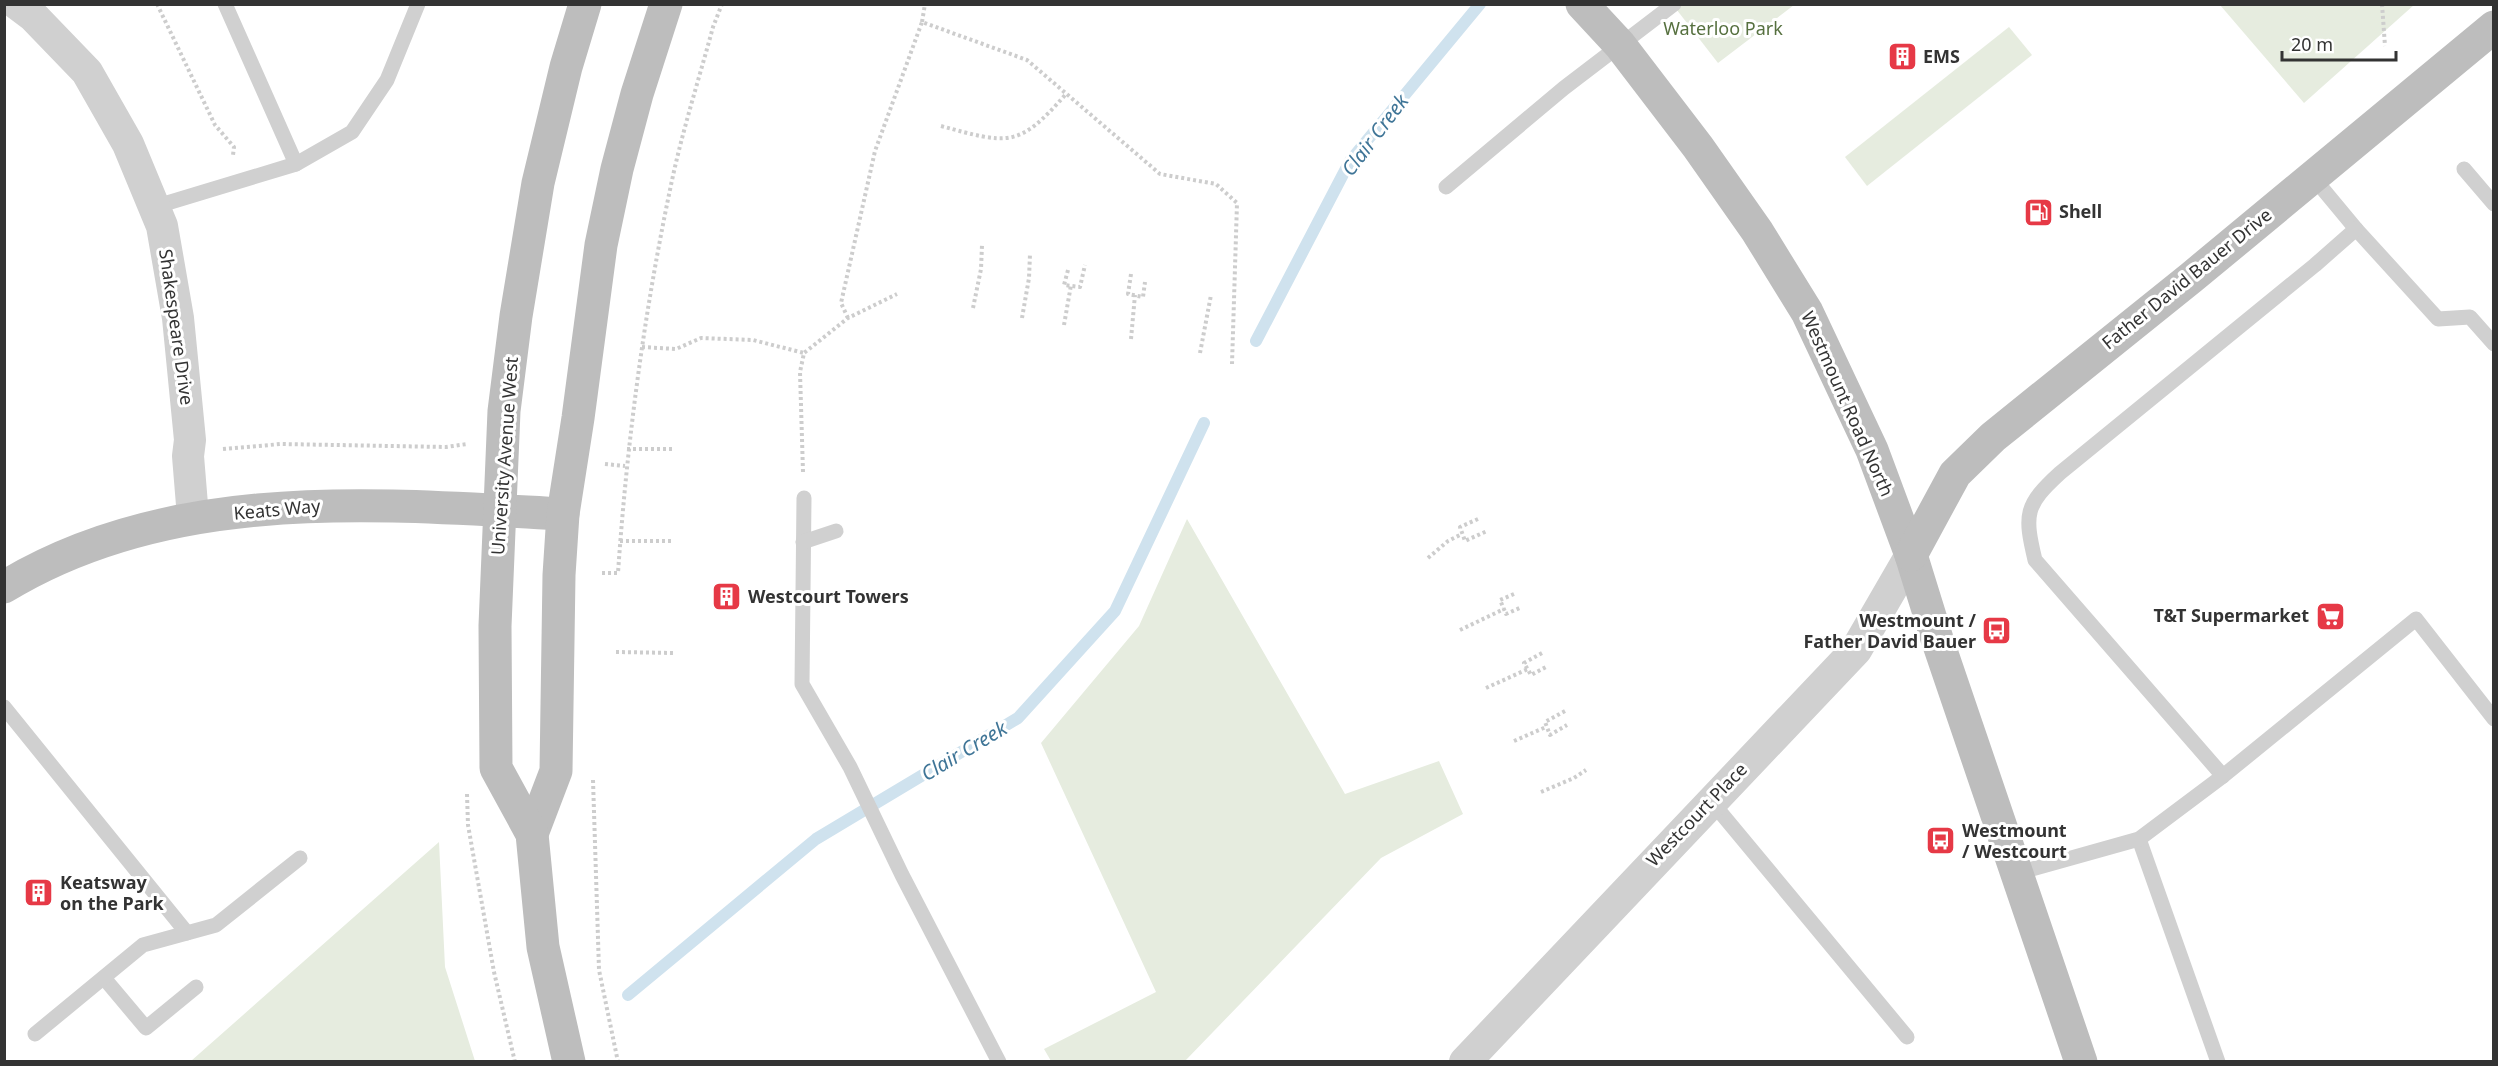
<svg xmlns="http://www.w3.org/2000/svg" width="2498" height="1066" viewBox="0 0 2498 1066" font-family="'Noto Sans',sans-serif">
	<rect width="100%" height="100%" fill="#fff"/>
	<g fill="#e6ecdf">
		<polygon points="1673,5 1794,5 1718,63"/>
		<polygon points="2220,5 2414,5 2304,103"/>
		<polygon points="2009,27 2032,55 1867,186 1845,157"/>
		<polygon points="1187,519 1345,794 1439,761 1463,814 1381,858 1185,1061 1051,1061 1044,1049 1156,992 1041,743 1139,626"/>
		<polygon points="439,842 445,967 475,1061 191,1061"/>
	</g>
	<g fill="none" stroke-linecap="round" stroke-linejoin="round">
		<g stroke="#cfe2ee" stroke-width="12">
			<polyline points="1256,341 1350,161 1480,4"/>
			<polyline points="628,995 816,839 1018,718 1115,611 1204,423"/>
		</g>
		<g stroke="#cdcdcd" stroke-width="4" stroke-dasharray="3 3" stroke-linecap="butt">
			<polyline points="157,4 215,125 234,147 233,155"/>
			<polyline points="2382,4 2385,46"/>
			<polyline points="922,22 925,4"/>
			<path d="M941,126C1008,144 1018,149 1066,94"/>
			<polyline points="1068,270 1064,285 1080,287 1085,265"/>
			<polyline points="1131,274 1128,294 1143,297 1145,282"/>
			<polyline points="973,308 981,269 982,245"/>
			<polyline points="848,318 841,303 875,151 922,22 1027,60 1160,174 1216,184 1237,203 1232,364"/>
			<polyline points="1022,318 1029,278 1030,254"/>
			<polyline points="1064,325 1071,285"/>
			<polyline points="1131,339 1135,295"/>
			<polyline points="642,347 676,349 701,338 753,340 804,353"/>
			<polyline points="1200,353 1211,295"/>
			<polyline points="223,449 281,444 446,447 467,444"/>
			<polyline points="627,449 675,449"/>
			<polyline points="605,464 625,466"/>
			<polyline points="803,472 800,372 804,353 848,318 897,294"/>
			<polyline points="1478,519 1460,527 1465,541 1487,531"/>
			<polyline points="620,541 672,541"/>
			<polyline points="1428,558 1448,541 1462,534"/>
			<path d="M602,573H618C627,442 644,313 671,185C682,132 699,79 713,27L722,4"/>
			<polyline points="1514,594 1500,600 1506,614 1522,607"/>
			<polyline points="1460,630 1504,609"/>
			<polyline points="616,652 674,653"/>
			<polyline points="1542,653 1524,663 1531,675 1546,667"/>
			<polyline points="1486,688 1528,669"/>
			<polyline points="1565,711 1545,722 1550,735 1567,725"/>
			<polyline points="1514,741 1546,727"/>
			<polyline points="593,780 599,970 618,1062"/>
			<polyline points="1541,792 1574,778 1586,770"/>
			<polyline points="467,794 468,825 494,972 515,1062"/>
		</g>
		<g stroke="#d0d0d0" stroke-width="15">
			<polyline points="225,4 296,164"/>
			<polyline points="2464,169 2494,204"/>
			<polyline points="2312,176 2356,229 2438,319 2470,317 2494,344"/>
			<polyline points="1446,187 1564,88 1674,4"/>
			<polyline points="154,207 296,164 352,132 387,80 418,4"/>
			<polyline points="804,498 802,684 850,767 902,875 999,1062"/>
			<polyline points="803,542 836,531"/>
			<polyline points="4,707 187,933"/>
			<path d="M2223,776L2035,560C2024,514 2025,505 2060,473L2315,265L2356,229"/>
			<polyline points="1711,801 1907,1037"/>
			<polyline points="2139,839 2218,1062"/>
			<polyline points="2018,873 2139,839 2223,776 2416,619 2494,719"/>
			<polyline points="104,978 146,1028 196,987"/>
			<polyline points="35,1034 143,945 216,925 300,858"/>
		</g>
		<g stroke="#d0d0d0" stroke-width="32">
			<polyline points="17,4 33,16 87,72 128,144 162,226 178,318 190,440 188,456 193,517"/>
			<polyline points="1465,1062 1856,650 1911,555"/>
		</g>
		<g stroke="#bdbdbd" stroke-width="33">
			<polyline points="1582,4 1620,45 1698,147 1757,231 1807,312 1872,450 1911,555 1937,639 2081,1062"/>
			<polyline points="1911,555 1955,474 1993,437 2192,277 2494,27"/>
			<path d="M4,587C172,485 376,504 563,514"/>
			<polyline points="532,834 556,771 559,575 563,514 578,418 601,245 617,169 637,94 666,4"/>
			<polyline points="569,1062 543,947 532,834 496,768 495,626 504,411 516,316 538,183 566,67 585,4"/>
		</g>
	</g>
	<defs>
		<symbol id="building-square" viewBox="-11 -11 22 22"><rect x="-9" y="-9" width="18" height="18" rx="4" fill="#e63946" stroke="#fff"/><path d="M-4-6H4V6H1V3H-1V6H-4ZM-2.5-4.3h1.7v1.8h-1.7ZM.8-4.3h1.7v1.8H.8ZM-2.5-1h1.7V.8h-1.7ZM.8-1h1.7V.8H.8Z" fill="#fff"/></symbol>
		<symbol id="fuel-square" viewBox="-11 -11 22 22"><rect x="-9" y="-9" width="18" height="18" rx="4" fill="#e63946" stroke="#fff"/><path d="M-5.5-6h7V0h2V4h1.3V-2.5L3-4.5l.8-.8L6-3V5H2.5V1h-1V6h-7ZM-4.2-4.7v3.2H.2V-4.7Z" fill="#fff"/></symbol>
		<symbol id="supermarket-square" viewBox="-11 -11 22 22"><rect x="-9" y="-9" width="18" height="18" rx="4" fill="#e63946" stroke="#fff"/><path d="M-6-5.5h2.5l.6 2H6L4.5 2H-2.5L-4.4-4H-6ZM-1.5 3.2a1.3 1.3 0 1 0 .1 0ZM3 3.2a1.3 1.3 0 1 0 .1 0Z" fill="#fff"/></symbol>
		<symbol id="bus-square" viewBox="-11 -11 22 22"><rect x="-9" y="-9" width="18" height="18" rx="4" fill="#e63946" stroke="#fff"/><path d="M-5-6H5V4H4V6H2V4H-2V6H-4V4H-5ZM-3.5-4V0h7V-4ZM-3.5 1.2v1.5H-2V1.2ZM2 1.2v1.5H3.5V1.2Z" fill="#fff"/></symbol>
	</defs>
	<g fill-rule="evenodd">
		<use href="#building-square" x="1886" y="40" width="33" height="33"/>
		<use href="#fuel-square" x="2022" y="196" width="33" height="33"/>
		<use href="#building-square" x="710" y="580" width="33" height="33"/>
		<use href="#supermarket-square" x="2314" y="600" width="33" height="33"/>
		<use href="#bus-square" x="1980" y="614" width="33" height="33"/>
		<use href="#bus-square" x="1924" y="824" width="33" height="33"/>
		<use href="#building-square" x="22" y="876" width="33" height="33"/>
	</g>
	<g text-anchor="middle" stroke-width="6" stroke-linejoin="round" paint-order="stroke">
		<g font-size="18" fill="#56703f" stroke="#fff">
			<text x="1723" y="35">Waterloo Park</text>
		</g>
		<g font-size="18" font-weight="bold" fill="#333" stroke="#fff" text-anchor="start">
			<text x="1923" y="63">EMS</text>
			<text x="2059" y="218">Shell</text>
			<text x="748" y="603">Westcourt Towers</text>
			<text x="2309" y="622" text-anchor="end">T&amp;T Supermarket</text>
			<text x="1976" y="627" text-anchor="end">Westmount /<tspan x="1976" dy="21">Father David Bauer</tspan></text>
			<text x="1962" y="837">Westmount<tspan x="1962" dy="21">/ Westcourt</tspan></text>
			<text x="60" y="889">Keatsway<tspan x="60" dy="21">on the Park</tspan></text>
		</g>
		<g font-size="18" fill="#333" stroke="#fff">
			<text transform="translate(2187 279) rotate(-39)" y="6">Father David Bauer Drive</text>
			<text transform="translate(176 327) rotate(82)" y="6">Shakespeare Drive</text>
			<text transform="translate(1847 404) rotate(66)" y="6">Westmount Road North</text>
			<text transform="translate(505 456) rotate(-86)" y="6">University Avenue West</text>
			<text transform="translate(277 510) rotate(-5)" y="6">Keats Way</text>
			<text transform="translate(1697 815) rotate(-46)" y="6">Westcourt Place</text>
		</g>
		<g font-size="20" font-style="italic" fill="#3f7597" stroke="#fff">
			<text transform="translate(1375 135) rotate(-53)" y="7">Clair Creek</text>
			<text transform="translate(964 751) rotate(-31)" y="7">Clair Creek</text>
		</g>
	</g>
	<rect width="2498" height="1066" fill="none" stroke="#333333" stroke-width="12"/>
	<path d="M2282 51v9h114v-9" fill="none" stroke="#333333" stroke-width="3"/>
	<text x="2291" y="51" font-size="18" fill="#333333" stroke="#ffffff" stroke-width="4.5" paint-order="stroke">20 m</text>
</svg>
